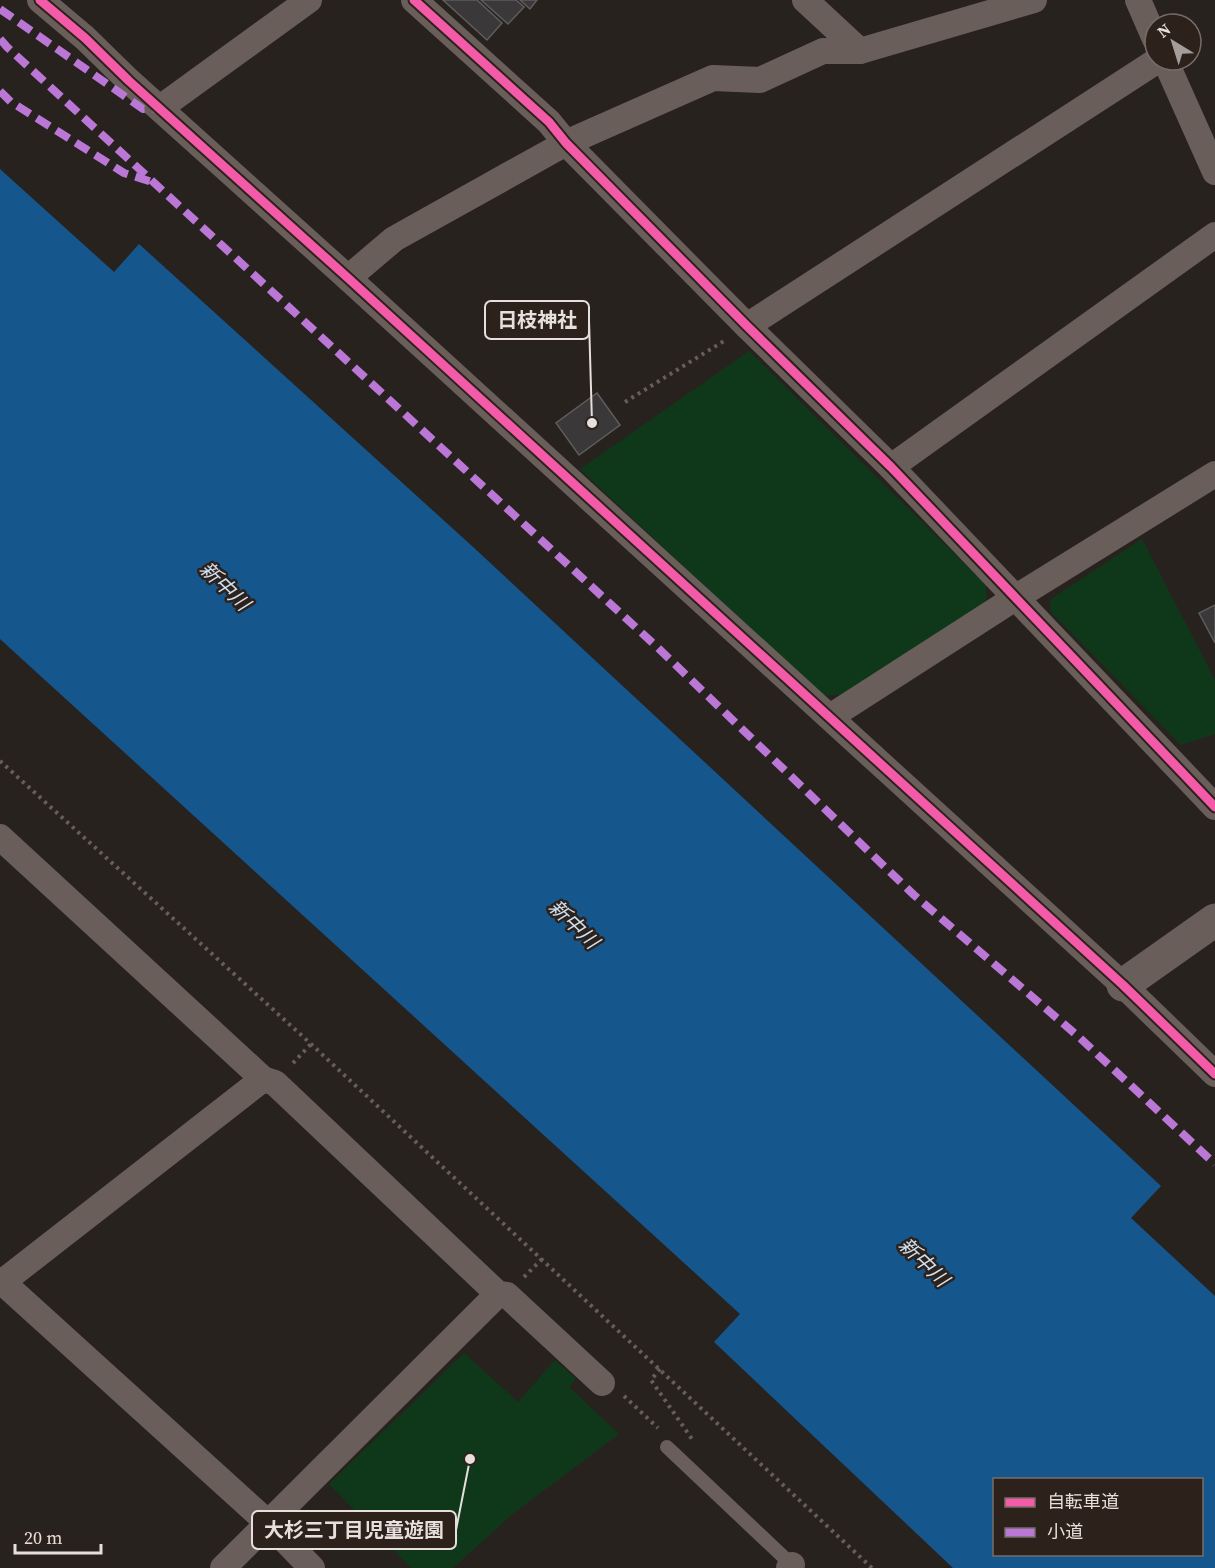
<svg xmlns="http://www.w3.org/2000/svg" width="1215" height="1568" viewBox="0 0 1215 1568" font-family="'Source Serif 4','Noto Sans JP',serif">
	<rect width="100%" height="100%" fill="#28221f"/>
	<g fill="#0f381b">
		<polygon points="749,351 986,585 986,607 847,694 822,696 580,469"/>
		<polygon points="1142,539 1215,680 1215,734 1181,745 1050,611 1051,599"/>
		<polygon points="464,1353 518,1402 555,1360 576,1379 569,1387 619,1434 515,1512 453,1568 411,1568 329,1484"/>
	</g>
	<path fill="#15568d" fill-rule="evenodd" d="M0,169L114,272L139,244L472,546L1161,1186L1131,1218L1215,1296V1568H953L714,1342L740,1314L0,639ZM994,1480H1202V1554H994Z"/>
	<g fill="#3b3839" stroke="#5e5c5d" stroke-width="1.5">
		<polygon points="443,0 477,0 502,23 487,40"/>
		<polygon points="481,0 516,0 524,7 508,24"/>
		<polygon points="520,0 537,0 530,9"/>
		<polygon points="597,393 620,425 579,455 556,423"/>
		<polygon points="1215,605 1215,643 1199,613"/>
	</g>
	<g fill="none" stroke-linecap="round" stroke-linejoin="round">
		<g stroke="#665e5a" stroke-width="4" stroke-dasharray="3 4.5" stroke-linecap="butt">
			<polyline points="625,402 724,341"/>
			<polyline points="0,761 311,1044 872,1568"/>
			<polyline points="293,1063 311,1044"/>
			<polyline points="524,1277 542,1259"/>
			<polyline points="660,1369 651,1380 692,1439"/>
			<polyline points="624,1396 658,1428"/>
		</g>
		<polyline stroke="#6a5e5b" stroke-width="14" points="667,1447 792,1565"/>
		<g stroke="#6a5e5b" stroke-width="26">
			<polyline points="40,0 85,38 129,81 348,278 1123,985 1215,1074"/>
			<polyline points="414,0 549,122 566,143 747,326 891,467 1215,807"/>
			<polyline points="805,0 860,51"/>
			<polyline points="1138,0 1155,39"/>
			<polyline points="1165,60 1215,172"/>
			<polyline points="160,108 309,0"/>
			<polyline points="348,278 394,239 566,143 713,78 760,80 823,51 860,51 1034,0"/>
			<polyline points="747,326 1158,60"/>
			<polyline points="891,467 1215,235"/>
			<polyline points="830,717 1015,598 1215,474"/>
			<polyline points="0,837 263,1079 275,1083 498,1294 507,1295 602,1383"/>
			<polyline points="0,1280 268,1523 312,1568"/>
			<polyline points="0,1284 263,1079"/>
			<polyline points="223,1568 498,1294"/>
			<polyline points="789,1568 792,1565"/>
		</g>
		<polyline stroke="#6a5e5b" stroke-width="33" points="1123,985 1215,920"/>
		<g stroke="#ba77d6" stroke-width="8" stroke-dasharray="15 8" stroke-linecap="butt">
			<polyline points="0,9 143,109 160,108"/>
			<polyline points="0,39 7,47 656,646 914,895 1080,1038 1215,1164"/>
			<polyline points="0,91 11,102 124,173 152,182"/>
		</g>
		<defs>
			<g id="cycleway">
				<polyline points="40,0 85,38 129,81 348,278 1123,985 1215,1074"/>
				<polyline points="414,0 549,122 566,143 747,326 891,467 1215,807"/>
			</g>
		</defs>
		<use href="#cycleway" stroke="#2c211b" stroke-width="13"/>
		<use href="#cycleway" stroke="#f35aa7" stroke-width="9"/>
	</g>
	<g text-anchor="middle" stroke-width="5" stroke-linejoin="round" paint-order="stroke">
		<g font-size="20" font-style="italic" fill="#cfe0f1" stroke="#2c211b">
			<text transform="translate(225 586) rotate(44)" y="7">新中川</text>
			<text transform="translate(574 924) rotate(44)" y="7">新中川</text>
			<text transform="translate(924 1262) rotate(44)" y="7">新中川</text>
		</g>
	</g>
	<path fill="none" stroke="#e7dfdb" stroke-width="2" d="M592 423L589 320M470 1459L456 1530"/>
	<g fill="#e7dfdb" stroke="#2c211b" stroke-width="2">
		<circle cx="592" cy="423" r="6"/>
		<circle cx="470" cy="1459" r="6"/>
	</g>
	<g fill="#2c211b" stroke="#e7dfdb" stroke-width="2">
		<rect x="485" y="301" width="104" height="38" rx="6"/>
		<rect x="252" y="1511" width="204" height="38" rx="6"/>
	</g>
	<g font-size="20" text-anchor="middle" font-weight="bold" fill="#e7dfdb">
		<text x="537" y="327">日枝神社</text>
		<text x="354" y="1537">大杉三丁目児童遊園</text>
	</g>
	<rect x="993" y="1478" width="210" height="78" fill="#2c211b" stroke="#776d68" stroke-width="1.5"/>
	<rect x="1005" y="1498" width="30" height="9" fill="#f35aa7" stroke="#776d68" stroke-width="1.5"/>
	<text x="1047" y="1508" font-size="18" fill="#e7dfdb">自転車道</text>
	<rect x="1005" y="1528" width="30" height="9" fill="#ba77d6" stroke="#776d68" stroke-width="1.5"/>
	<text x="1047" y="1538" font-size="18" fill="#e7dfdb">小道</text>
	<g transform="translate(1173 42) rotate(322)"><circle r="28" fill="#2c211b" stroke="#776d68" stroke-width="1.5"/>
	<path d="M0-4.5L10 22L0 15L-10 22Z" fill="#a49d99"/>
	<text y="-9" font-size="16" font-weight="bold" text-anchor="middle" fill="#e7dfdb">N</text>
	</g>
	<path d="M15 1544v9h86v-9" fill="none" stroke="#e7dfdb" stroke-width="3"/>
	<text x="24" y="1544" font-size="18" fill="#e7dfdb" stroke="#2c211b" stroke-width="4.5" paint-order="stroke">20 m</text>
</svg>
